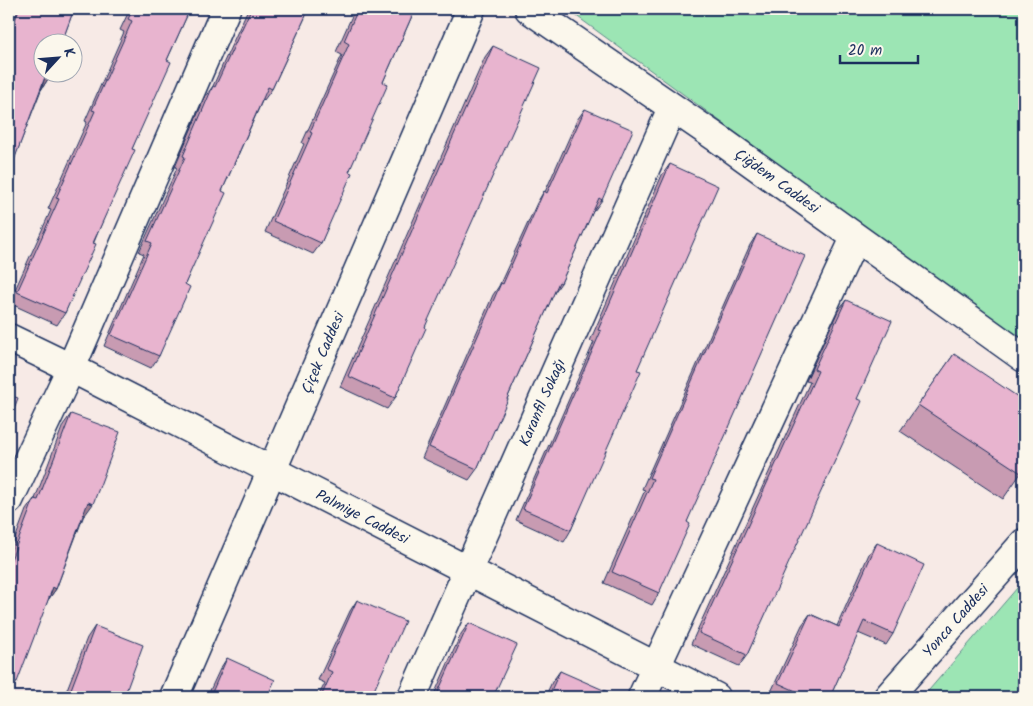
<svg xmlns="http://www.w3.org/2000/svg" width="1033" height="706" viewBox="0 0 1033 706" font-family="Kalam,sans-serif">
	<rect width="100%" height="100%" fill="#f7eae6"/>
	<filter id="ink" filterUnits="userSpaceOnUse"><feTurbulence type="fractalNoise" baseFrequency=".02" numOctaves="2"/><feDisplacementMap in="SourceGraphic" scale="10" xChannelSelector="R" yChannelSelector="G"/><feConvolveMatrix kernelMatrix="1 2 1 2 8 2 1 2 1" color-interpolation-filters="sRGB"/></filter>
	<g filter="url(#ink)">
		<g fill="#9ce5b4" stroke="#5c8a89">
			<polygon points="567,9 1024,9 1024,344"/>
			<polygon points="1024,580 1024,697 923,697"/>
		</g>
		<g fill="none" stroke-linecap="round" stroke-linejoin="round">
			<defs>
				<g id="minor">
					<path id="s1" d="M529,9L720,140L1024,358"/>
					<path id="s2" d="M9,338L71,368L716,697"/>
					<polyline points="9,500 71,368 226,9"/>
					<path id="s3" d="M174,697L471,9"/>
					<path id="s4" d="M412,697L672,108"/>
					<polyline points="642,697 855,238"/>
					<path id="s5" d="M888,697L1024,543"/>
				</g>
			</defs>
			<use href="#minor" stroke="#1b2f5e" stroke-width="31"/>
			<use href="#minor" stroke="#fbf7ec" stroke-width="28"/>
		</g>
		<g fill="#c89bb2" stroke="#1b2f5e">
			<polygon points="15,9 74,9 48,79 41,90 9,172 9,26"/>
			<polygon points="130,9 190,9 167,60 132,149 65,313 57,325 9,303 51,210 48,209 87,122 85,121 124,32 120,30"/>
			<polygon points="248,9 309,9 272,89 264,100 263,99 222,191 185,284 159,356 151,368 104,346 144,254 139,252 177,168 175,167 205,97 213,86"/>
			<polygon points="355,9 415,9 383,82 349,172 321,243 313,254 265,232 304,144 302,143 342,55 336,52"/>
			<polygon points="493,46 425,327 395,398 387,409 340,387 485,57"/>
			<polygon points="585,109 602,200 594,211 593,211 561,283 554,293 507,399 477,469 469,480 422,458 493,295 499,286 537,203 544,191 545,192 577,120"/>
			<polygon points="670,164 637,370 571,530 564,542 516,520 594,342 590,341 662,175"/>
			<polygon points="757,234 687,522 659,593 652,605 604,583 645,490 642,489 750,245"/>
			<polygon points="846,300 857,399 747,655 739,666 691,644 810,382 806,381 838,311"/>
			<polygon points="954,354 1021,473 1003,499 900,431"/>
			<polygon points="71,414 85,515 84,515 56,589 48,600 9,696 9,555 26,510 34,499 35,499 63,425"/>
			<polygon points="877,543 893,634 886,645 858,633 830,697 776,697 770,694 802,625 810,614 837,626 869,554"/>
			<polygon points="357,600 371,697 318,697 325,683 318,680 350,611"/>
			<polygon points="469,623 493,697 433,697 461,634"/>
			<polygon points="95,626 124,697 64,697 87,638"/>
			<polygon points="227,658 267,697 207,697 220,669"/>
			<polygon points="560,671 605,697 545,697 552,682"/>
		</g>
		<g fill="#a27e91" stroke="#1b2f5e">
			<polygon points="45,77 48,79 41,90"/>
			<polygon points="88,502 93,504 85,515 81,514"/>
			<polygon points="53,587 56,589 48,600"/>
			<polygon points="14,681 17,682 9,694"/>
		</g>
		<g fill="#e8b4cf" stroke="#1b2f5e">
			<polygon points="19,9 74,9 62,42 42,42 42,72 51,72 48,79 45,77 10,171 9,170 9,36"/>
			<polygon points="133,9 190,9 167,60 171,62 132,149 135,150 93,243 96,244 65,313 17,292 59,199 56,198 95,111 92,110 132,21 128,19"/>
			<polygon points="251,9 309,9 272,89 268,87 222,191 226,193 185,284 190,287 159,356 111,335 152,243 147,241 185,157 183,156 213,86 215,87"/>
			<polygon points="358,9 415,9 383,82 388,84 349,172 352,173 321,243 273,221 312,133 310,132 349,44 344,41"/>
			<polygon points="493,46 541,68 425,327 426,328 395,398 348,376"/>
			<polygon points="585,109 633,130 602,200 599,198 561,283 559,282 507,399 508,399 477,469 429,447 501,283 503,284 544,191 547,193"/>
			<polygon points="670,164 718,186 637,370 641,371 571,530 523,509 601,331 598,330"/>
			<polygon points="757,234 805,256 687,522 690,524 659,593 612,572 653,479 649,478"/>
			<polygon points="846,300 892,321 857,399 862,401 747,655 699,633 818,371 814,369"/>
			<polygon points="954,354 1024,401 1024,466 1021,473 918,405"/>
			<polygon points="9,395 18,398 9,422"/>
			<polygon points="71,414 120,432 93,504 88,502 56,589 53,587 17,682 14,681 9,696 9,565 34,499 38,500"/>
			<polygon points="877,543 924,565 893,634 864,621 830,697 809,697 778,683 810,614 839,627"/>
			<polygon points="357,600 405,621 371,697 321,697 332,672 326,669"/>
			<polygon points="469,623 517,645 493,697 441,697 442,694 438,692"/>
			<polygon points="95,626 143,645 124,697 68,697"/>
			<polygon points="227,658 275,680 267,697 210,697"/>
			<polygon points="560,671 608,692 605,697 548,697"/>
		</g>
	</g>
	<g text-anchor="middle" stroke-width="5" stroke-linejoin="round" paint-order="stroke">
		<g font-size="15" fill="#1b2f5e" stroke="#fbf7ec">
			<text dy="5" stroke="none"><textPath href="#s1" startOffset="302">Çiğdem Caddesi</textPath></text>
			<text dy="5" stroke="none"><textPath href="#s3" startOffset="375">Çiçek Caddesi</textPath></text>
			<text dy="5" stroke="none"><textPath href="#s4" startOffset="322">Karanfil Sokağı</textPath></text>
			<text dy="5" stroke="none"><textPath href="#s2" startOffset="396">Palmiye Caddesi</textPath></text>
			<text dy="5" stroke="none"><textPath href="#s5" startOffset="102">Yonca Caddesi</textPath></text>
		</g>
	</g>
	<rect width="1033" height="706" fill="none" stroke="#fbf7ec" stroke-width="30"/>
	<rect x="15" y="15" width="1003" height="676" fill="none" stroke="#1b2f5e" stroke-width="2" filter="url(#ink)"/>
	<g transform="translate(58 58) rotate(64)"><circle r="24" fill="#fbf7ec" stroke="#a1a7b3"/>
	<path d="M0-4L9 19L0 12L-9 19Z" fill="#1b2f5e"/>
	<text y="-8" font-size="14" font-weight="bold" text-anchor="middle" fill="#1b2f5e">K</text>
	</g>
	<path d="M840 55v8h78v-8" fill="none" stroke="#1b2f5e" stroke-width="2.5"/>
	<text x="848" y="55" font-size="15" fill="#1b2f5e" stroke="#fbf7ec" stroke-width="4" paint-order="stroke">20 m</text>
</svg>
